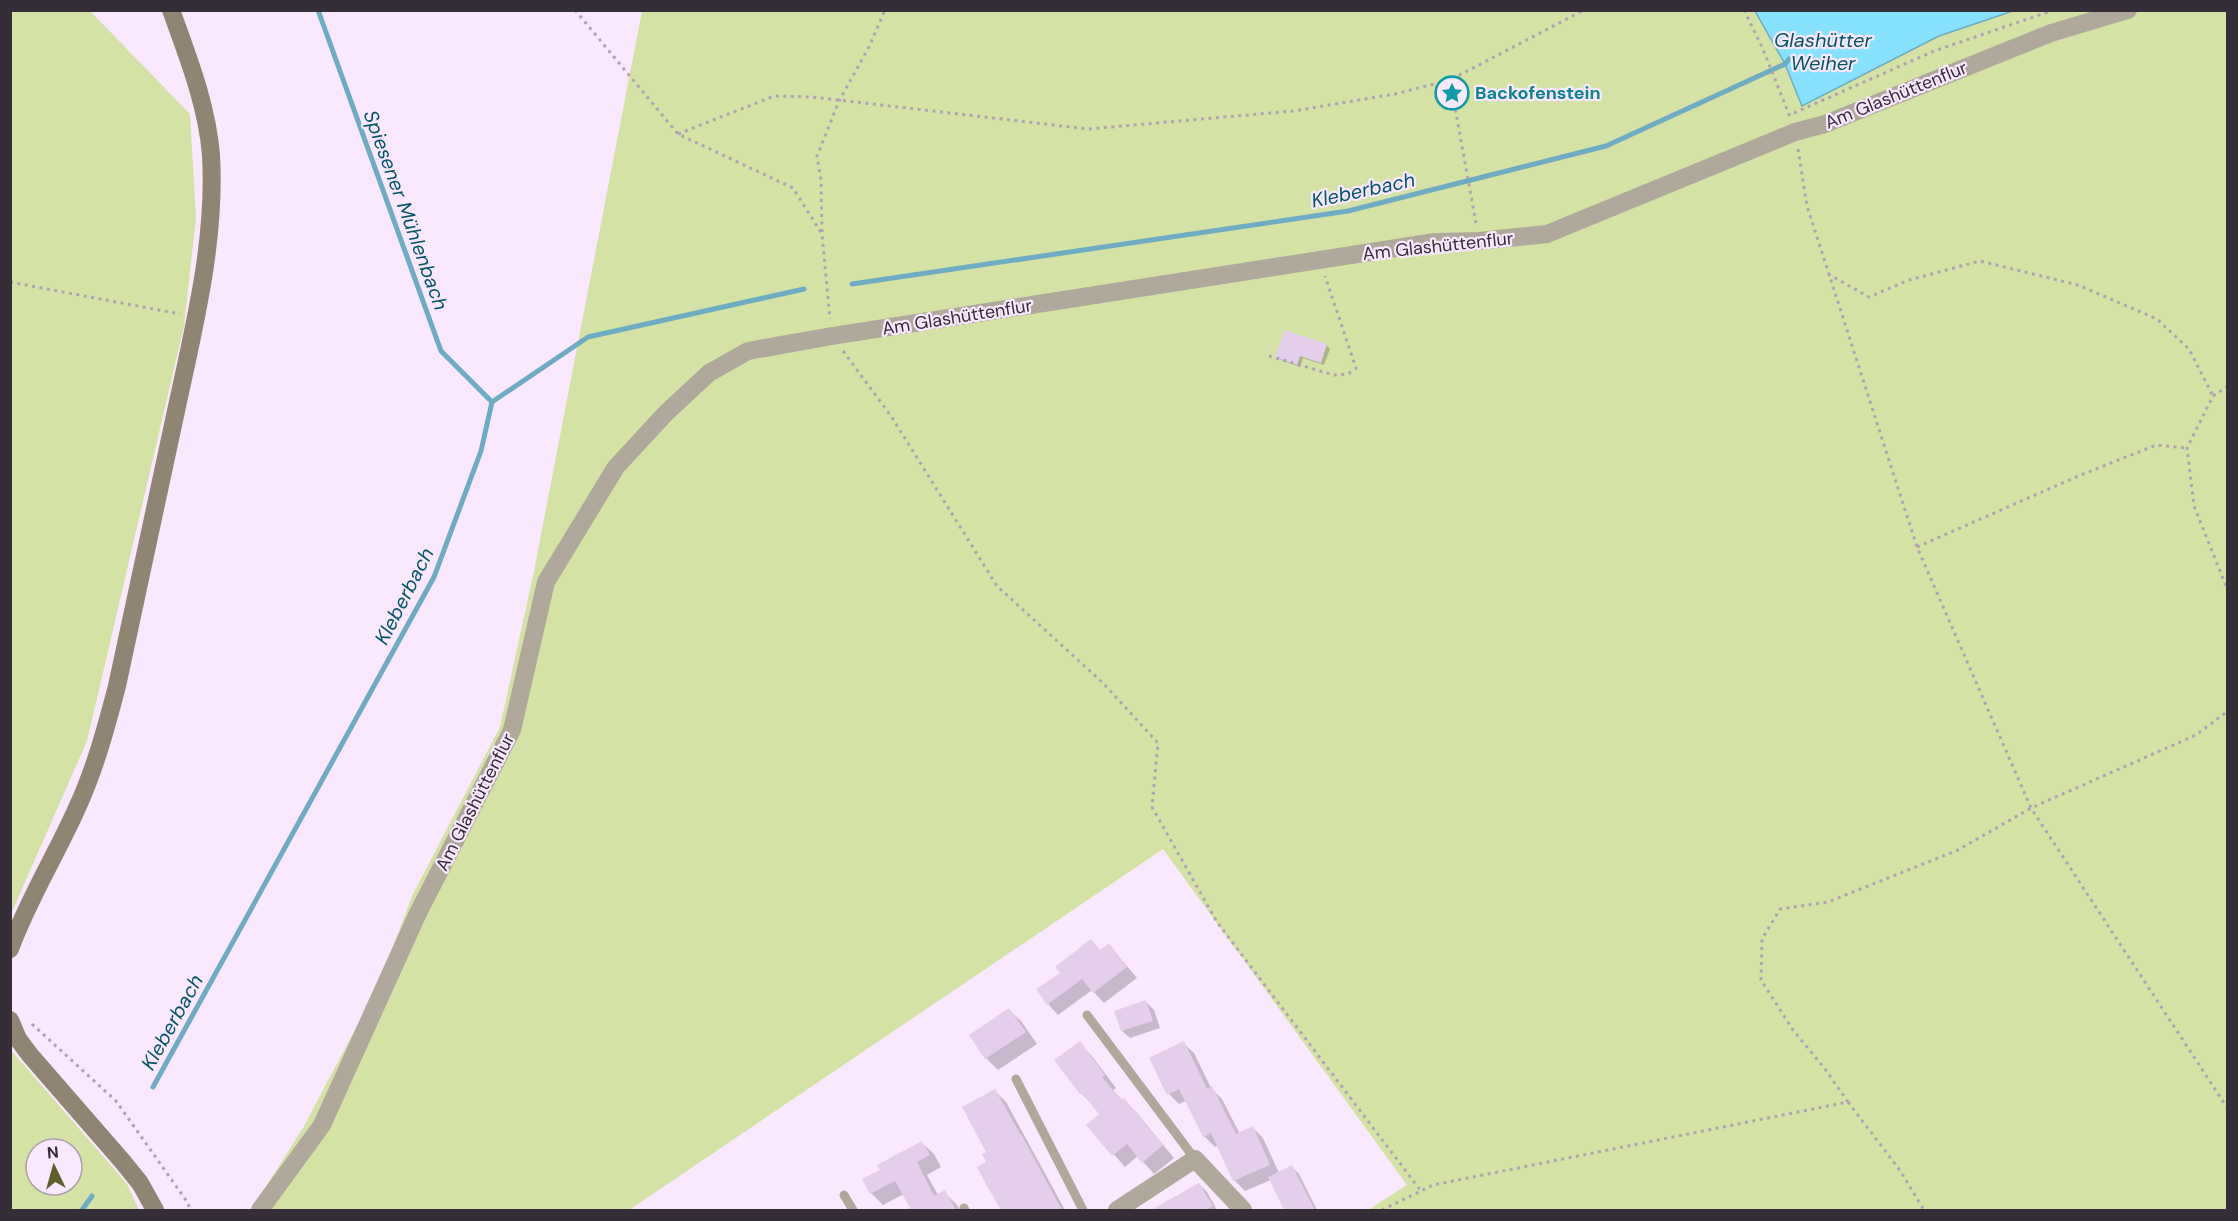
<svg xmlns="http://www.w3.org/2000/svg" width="2238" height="1221" viewBox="0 0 2238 1221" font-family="'DM Sans',sans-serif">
	<rect width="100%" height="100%" fill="#f9e8fe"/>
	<g fill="#d4e3a5" fill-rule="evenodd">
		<polygon points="11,10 90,11 190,114 196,218 184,326 87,741 11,914"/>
		<polygon points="642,11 1755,11 1785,64 1802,106 1939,36 2013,11 2227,11 2227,1210 1368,1210 1407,1185 1163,849 629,1210 251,1210 303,1128 379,984 412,896 500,727 533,576"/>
		<path d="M11,1050L127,1184L139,1210H11ZM36,1149H72V1185H36Z"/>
	</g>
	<polygon fill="#86e2fe" stroke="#6eacc3" stroke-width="1.5" points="1755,11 2013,11 1939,36 1802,106 1785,64"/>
	<g fill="#0003">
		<polygon points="1326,345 1330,349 1324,365 1303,358 1300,367 1281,360 1277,357"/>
		<polygon points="1091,941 1101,951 1109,945 1137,978 1104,1003 1092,990 1058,1015 1048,1004"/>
		<polygon points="1146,1002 1154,1010 1160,1028 1130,1038 1122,1031"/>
		<polygon points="1009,1010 1021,1021 1037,1044 998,1070 987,1059 971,1035"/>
		<polygon points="1079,1043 1091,1055 1116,1088 1113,1090 1123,1101 1124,1100 1136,1112 1174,1158 1154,1174 1138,1156 1125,1167 1088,1125 1101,1114 1081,1093"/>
		<polygon points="1183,1043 1194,1053 1211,1088 1222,1099 1240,1134 1253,1128 1263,1138 1279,1173 1292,1167 1299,1174 1317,1210 1286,1210 1271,1180 1245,1191 1234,1180 1218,1145 1215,1147 1204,1136 1186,1101 1179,1104 1169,1094"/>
		<polygon points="995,1091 1006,1102 1065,1210 1002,1210 979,1168 989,1163"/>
		<polygon points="922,1143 934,1154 941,1167 927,1175 938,1195 944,1192 956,1204 960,1210 913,1210 904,1194 883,1205 871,1193 882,1170"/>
		<polygon points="1199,1184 1207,1192 1217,1210 1152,1210"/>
	</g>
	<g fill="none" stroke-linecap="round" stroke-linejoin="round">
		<g stroke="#6eacc3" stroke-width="5">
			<polyline points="318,10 441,351 492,402"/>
			<polyline points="852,284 1348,211 1606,146 1785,64 1789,59"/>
			<polyline points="153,1087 434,577 481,451 492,402 588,337 804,289"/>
			<polyline points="82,1210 92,1196"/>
		</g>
	</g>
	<g fill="#e4ceeb">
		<polygon points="1285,330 1327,344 1321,363 1300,356 1297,365 1275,357"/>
		<polygon points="1091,939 1100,950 1109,943 1127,967 1093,993 1082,979 1047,1005 1036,989 1060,973 1055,967"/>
		<polygon points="1146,1000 1153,1021 1121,1031 1114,1011"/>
		<polygon points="1009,1008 1026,1032 985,1059 969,1035"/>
		<polygon points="1080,1041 1105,1075 1102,1077 1121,1100 1124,1098 1163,1145 1142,1163 1127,1144 1112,1156 1086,1125 1099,1114 1082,1093 1080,1094 1054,1060"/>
		<polygon points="1184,1041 1207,1089 1212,1086 1236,1134 1253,1126 1270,1165 1233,1181 1211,1133 1203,1137 1179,1089 1167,1095 1149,1058"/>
		<polygon points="995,1089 1020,1134 1021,1134 1062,1210 1001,1210 988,1188 977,1167 986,1162 982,1154 986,1152 962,1107"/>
		<polygon points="922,1141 930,1155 917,1162 934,1196 945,1190 956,1210 906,1210 910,1208 895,1181 870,1194 862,1179 880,1170 877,1165"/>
		<polygon points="1292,1165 1315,1210 1284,1210 1268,1177"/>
		<polygon points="1199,1183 1213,1206 1205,1210 1151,1210"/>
	</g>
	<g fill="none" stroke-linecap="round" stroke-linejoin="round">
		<g stroke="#b0a2b4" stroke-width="3" stroke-dasharray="3 4.5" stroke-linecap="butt">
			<polyline points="575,10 678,134 793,188 822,234 830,319"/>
			<polyline points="1744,10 1763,49 1790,117"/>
			<polyline points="1450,80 1476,223"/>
			<polyline points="1794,113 1934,51 2054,10"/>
			<polyline points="678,134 774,96 812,97 1088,129 1293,111 1395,94 1450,80 1584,10"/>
			<polyline points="1798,149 1807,206 1917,547 2031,808 2228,1109"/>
			<polyline points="822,232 821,180 817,156 839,101 869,47 885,10"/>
			<polyline points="1828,274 1869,297 1909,280 1980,261 2078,285 2157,319 2189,349 2213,396"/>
			<polyline points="10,282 180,314"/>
			<polyline points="843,351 891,416 997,586 1103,683 1158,743 1152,807 1217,922 1421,1191"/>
			<polyline points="1269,356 1334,375 1348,374 1356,368 1325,276"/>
			<polyline points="2228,386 2213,396 2187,448 2194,506 2228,591"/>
			<polyline points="1917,547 2076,477 2156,445 2187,448"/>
			<polyline points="32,1024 116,1101 188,1203 190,1210"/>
			<polyline points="1848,1102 1825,1069 1793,1030 1761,980 1762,939 1780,909 1828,902 1958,850 2031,808 2196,735 2228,711"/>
			<polyline points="1382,1210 1433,1185 1848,1102 1899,1169 1924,1210"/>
		</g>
		<g stroke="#afa89b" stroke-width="9">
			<polyline points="1087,1015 1195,1159"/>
			<polyline points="1016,1079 1083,1210"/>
			<polyline points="844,1195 853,1210"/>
			<polyline points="964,1208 965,1210"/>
		</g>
		<g stroke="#afa89b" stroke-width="18">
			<polyline points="260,1210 322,1125 418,913 512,730 546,582 616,467 666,413 709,373 748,351 832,336 1435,242 1479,241 1547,234 1795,132 1825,124 2051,33 2128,10"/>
			<polyline points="1117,1210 1195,1159 1243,1210"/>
		</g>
		<g stroke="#908573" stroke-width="18">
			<path d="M10,949C27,902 56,855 77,808C95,769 106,728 117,686C136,595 156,503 176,411C194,327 216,241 211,155C207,105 188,57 171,10"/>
			<polyline points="10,1020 18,1039 30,1055 123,1162 140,1183 155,1210"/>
		</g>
	</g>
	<defs>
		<symbol id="sight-ring" viewBox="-11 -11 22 22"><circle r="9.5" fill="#f9e8fe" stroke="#0f9aa8" stroke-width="1.5"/><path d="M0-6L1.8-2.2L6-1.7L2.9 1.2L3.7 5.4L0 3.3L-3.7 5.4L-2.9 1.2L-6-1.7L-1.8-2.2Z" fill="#0f9aa8"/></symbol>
	</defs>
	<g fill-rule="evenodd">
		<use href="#sight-ring" x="1433" y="74" width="38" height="38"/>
	</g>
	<g text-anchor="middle" stroke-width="4.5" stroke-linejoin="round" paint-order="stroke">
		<g font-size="18" font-weight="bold" fill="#0d838f" stroke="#f9e8fe" text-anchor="start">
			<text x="1475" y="99">Backofenstein</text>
		</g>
		<g font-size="18" fill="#352d38" stroke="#f9e8fe">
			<text transform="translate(1896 95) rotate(-22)" y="6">Am Glashüttenflur</text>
			<text transform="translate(1438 246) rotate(-6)" y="6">Am Glashüttenflur</text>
			<text transform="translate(957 317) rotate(-9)" y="6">Am Glashüttenflur</text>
			<text transform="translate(475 802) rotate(-63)" y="6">Am Glashüttenflur</text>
		</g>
		<g font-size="20" font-style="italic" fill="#025669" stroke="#f9e8fe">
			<text x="1823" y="47">Glashütter<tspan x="1823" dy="23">Weiher</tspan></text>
			<text transform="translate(1363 190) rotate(-12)" y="7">Kleberbach</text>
			<text transform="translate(406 210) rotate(70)" y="7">Spiesener Mühlenbach</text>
			<text transform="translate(404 596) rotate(-63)" y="7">Kleberbach</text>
			<text transform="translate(172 1022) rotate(-61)" y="7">Kleberbach</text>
		</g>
	</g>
	<rect width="2238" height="1221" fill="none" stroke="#352d38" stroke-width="24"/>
	<g transform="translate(54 1167) rotate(355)"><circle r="28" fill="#f9e8fe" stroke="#ab9daf" stroke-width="1.5"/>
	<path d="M0-4.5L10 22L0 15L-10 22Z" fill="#5f5f2c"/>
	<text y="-9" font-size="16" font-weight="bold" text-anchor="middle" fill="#352d38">N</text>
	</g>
</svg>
